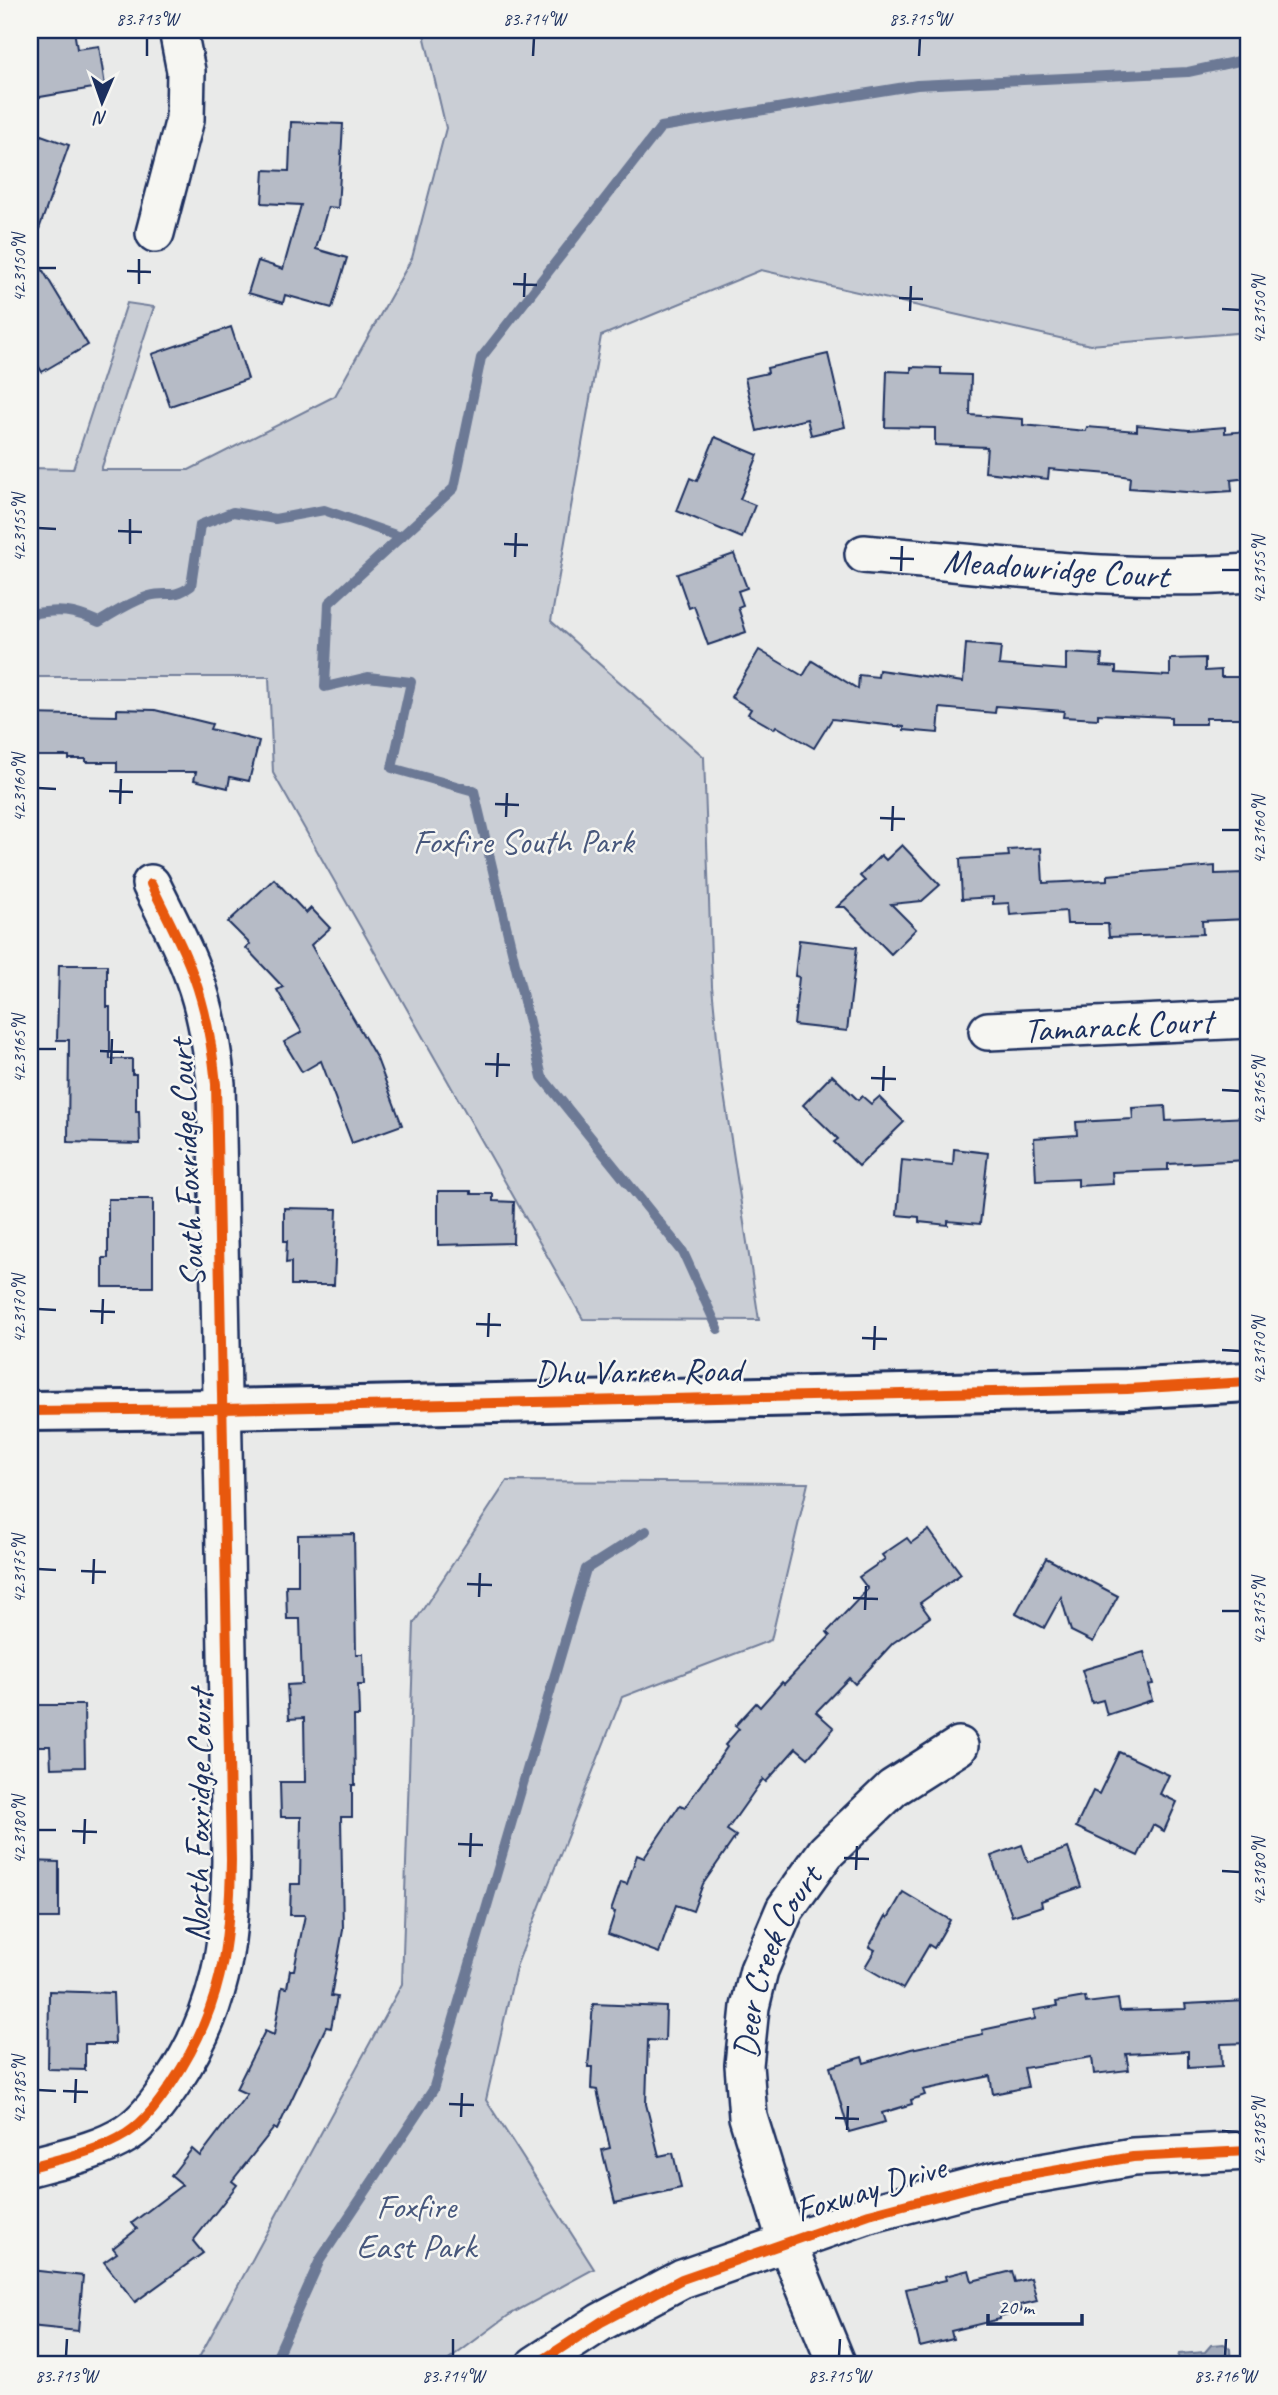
<svg xmlns="http://www.w3.org/2000/svg" width="1278" height="2395" viewBox="0 0 1278 2395" font-family="Caveat,sans-serif">
	<rect width="100%" height="100%" fill="#e9eae9"/>
	<filter id="ink" filterUnits="userSpaceOnUse"><feTurbulence type="fractalNoise" baseFrequency=".0143" numOctaves="2"/><feDisplacementMap in="SourceGraphic" scale="14" xChannelSelector="R" yChannelSelector="G"/><feConvolveMatrix kernelMatrix="1 2 1 2 8 2 1 2 1" color-interpolation-filters="sRGB"/></filter>
	<g filter="url(#ink)">
		<g fill="#caced5" stroke="#727e9a" stroke-width="2">
			<polygon points="423,30 1248,30 1248,332 1090,345 761,270 601,336 551,621 704,757 712,986 720,1068 759,1320 583,1319 273,773 269,677 30,677 30,468 73,469 127,303 154,307 101,470 189,470 335,396 412,258 446,128"/>
			<polygon points="507,1481 808,1483 771,1640 622,1697 516,1967 486,2100 594,2269 509,2315 442,2365 195,2365 402,1984 414,1623"/>
		</g>
		<polygon fill="#a2aaba" stroke="#6c7995" stroke-width="2" points="1224,2344 1230,2349 1231,2365 1176,2365 1179,2354 1205,2352 1211,2345"/>
		<g fill="none" stroke-linecap="round" stroke-linejoin="round">
			<g stroke="#6c7995" stroke-width="10">
				<path d="M30,614C59,609 73,610 99,622C116,612 130,602 149,596C167,591 173,599 191,586L200,525L233,512L275,519L324,510L401,537"/>
				<polyline points="718,1329 683,1252 542,1077 474,791 392,768 411,682 368,677 325,687 329,603 454,488 481,358 661,127 917,85 1188,72 1248,59"/>
				<polyline points="273,2365 320,2260 433,2090 586,1569 646,1531"/>
			</g>
		</g>
		<g fill="#b6bbc6" stroke="#1b2f5e" stroke-width="2">
			<polygon points="30,30 74,30 77,49 99,46 105,86 34,98 30,70"/>
			<polygon points="291,122 343,124 338,208 328,207 316,249 347,258 332,308 285,295 283,303 248,293 258,261 283,269 301,205 262,203 264,170 289,171"/>
			<polygon points="30,131 69,145 33,246 30,245"/>
			<polygon points="30,249 88,345 42,372 30,352"/>
			<polygon points="231,327 248,379 170,406 152,354"/>
			<polygon points="828,354 845,427 811,435 807,419 757,431 745,378 768,373 767,368"/>
			<polygon points="911,367 941,368 941,374 971,375 970,415 1023,419 1023,425 1086,431 1087,427 1137,431 1137,425 1189,430 1225,427 1225,433 1248,431 1248,478 1231,480 1232,491 1201,493 1129,488 1130,477 1110,474 1049,469 1048,479 985,472 987,447 935,445 935,428 885,427 887,371 911,372"/>
			<polygon points="715,437 758,455 740,499 755,505 742,538 677,511 690,478 697,481"/>
			<polygon points="734,554 747,588 738,591 743,605 738,607 746,632 708,645 694,606 689,608 677,574"/>
			<polygon points="966,644 1001,647 999,665 1066,670 1066,653 1102,655 1101,666 1116,667 1116,673 1170,676 1170,659 1205,658 1205,671 1221,670 1221,677 1247,677 1247,718 1206,718 1206,724 1171,724 1171,717 1098,714 1098,719 1063,717 1064,711 996,706 995,713 940,708 938,733 904,730 904,727 832,719 814,748 776,726 774,729 748,714 751,709 731,697 759,650 803,676 812,661 858,689 859,675 878,677 879,670 963,682"/>
			<polygon points="117,709 155,710 212,724 210,729 259,741 249,781 230,777 228,788 194,780 196,772 117,772 117,762 86,762 86,759 69,759 69,756 30,756 30,714 117,716"/>
			<polygon points="902,845 940,885 922,901 891,904 916,929 891,954 845,907 837,907 865,881 860,876 881,855 886,860"/>
			<polygon points="1041,848 1043,883 1108,880 1108,875 1215,866 1215,874 1244,873 1247,919 1202,921 1203,934 1109,937 1108,924 1067,924 1066,911 1010,915 1009,903 993,904 993,897 962,899 960,859 1009,856 1008,850"/>
			<polygon points="274,879 306,913 311,908 330,928 311,945 377,1059 402,1125 352,1143 321,1061 302,1072 284,1042 302,1032 277,990 283,987 246,948 250,944 228,922"/>
			<polygon points="799,940 857,947 847,1031 794,1025 799,977 795,976"/>
			<polygon points="59,965 107,965 107,1007 110,1007 110,1059 132,1059 132,1074 136,1074 136,1111 139,1111 140,1144 68,1142 69,1040 57,1040"/>
			<polygon points="832,1075 858,1100 862,1096 871,1104 879,1097 904,1122 859,1166 834,1142 838,1139 803,1105"/>
			<polygon points="1165,1106 1166,1121 1248,1117 1248,1160 1168,1164 1168,1170 1112,1172 1113,1184 1078,1186 1078,1179 1036,1181 1034,1138 1077,1135 1076,1122 1133,1119 1132,1108"/>
			<polygon points="954,1149 988,1153 980,1224 948,1221 948,1225 919,1222 919,1217 897,1215 902,1160 953,1165"/>
			<polygon points="438,1191 471,1191 471,1194 493,1194 493,1201 514,1202 513,1243 438,1245"/>
			<polygon points="108,1199 153,1199 153,1287 103,1287 103,1258 108,1258"/>
			<polygon points="284,1208 337,1209 334,1285 291,1285 291,1262 286,1263 287,1241 284,1241"/>
			<polygon points="929,1530 961,1574 920,1603 930,1617 893,1643 855,1684 849,1678 816,1712 834,1728 808,1758 796,1748 766,1782 763,1779 727,1830 736,1836 703,1884 693,1911 676,1905 659,1953 608,1934 615,1912 611,1911 621,1882 627,1884 637,1855 644,1858 680,1805 685,1807 727,1747 725,1745 739,1729 735,1726 756,1703 760,1707 782,1682 784,1684 830,1636 827,1632 868,1589 859,1577 885,1559 882,1555 907,1538 911,1543"/>
			<polygon points="354,1534 356,1654 363,1654 364,1685 358,1685 359,1716 354,1716 355,1785 352,1785 352,1817 341,1817 343,1930 331,1996 337,1997 331,2028 326,2027 277,2130 274,2128 232,2181 237,2185 193,2241 203,2253 135,2302 104,2262 117,2253 113,2248 137,2229 132,2223 182,2185 171,2176 192,2149 200,2156 247,2094 236,2089 265,2031 274,2035 282,1987 287,1988 290,1970 294,1970 305,1915 290,1915 291,1884 300,1884 301,1817 281,1817 280,1782 305,1782 304,1718 289,1719 287,1685 302,1684 300,1619 287,1619 286,1585 298,1585 298,1535"/>
			<polygon points="1046,1558 1118,1596 1093,1642 1071,1631 1061,1597 1044,1628 1016,1613"/>
			<polygon points="1144,1652 1153,1684 1148,1685 1152,1700 1107,1715 1103,1700 1092,1703 1082,1670"/>
			<polygon points="30,1705 84,1705 85,1767 51,1768 50,1746 30,1746"/>
			<polygon points="1119,1752 1169,1775 1160,1794 1177,1802 1164,1831 1153,1825 1138,1856 1076,1827 1093,1791 1099,1794"/>
			<polygon points="1022,1845 1028,1862 1068,1848 1081,1887 1041,1901 1042,1906 1012,1916 991,1856"/>
			<polygon points="30,1861 59,1862 59,1918 30,1918"/>
			<polygon points="903,1892 950,1920 934,1948 929,1945 903,1989 865,1967 875,1950 869,1947 886,1916 888,1918"/>
			<polygon points="49,1991 113,1993 115,2044 85,2044 85,2070 48,2069"/>
			<polygon points="1085,1997 1086,2003 1118,1999 1120,2011 1186,2009 1185,2004 1248,2001 1248,2043 1221,2044 1222,2066 1188,2068 1188,2051 1126,2054 1129,2070 1094,2074 1092,2057 1024,2068 1028,2087 993,2094 990,2076 923,2090 925,2095 911,2100 912,2104 882,2113 885,2122 849,2132 830,2067 862,2057 864,2063 911,2049 983,2034 982,2030 1035,2019 1034,2010 1057,2006 1056,2002"/>
			<polygon points="593,2004 666,2007 665,2041 648,2040 646,2104 659,2156 673,2153 681,2188 615,2203 602,2150 610,2148 597,2090 591,2089 592,2067 588,2067"/>
			<polygon points="30,2270 83,2276 78,2331 30,2326"/>
			<polygon points="969,2270 972,2281 1012,2271 1015,2282 1031,2278 1037,2301 1020,2305 1022,2311 1000,2316 1000,2319 951,2331 953,2339 920,2347 906,2289 946,2280 945,2276"/>
		</g>
		<g fill="none" stroke-linecap="round" stroke-linejoin="round">
			<defs>
				<g id="minor">
					<polyline points="155,233 185,119 186,71 178,30"/>
					<path d="M864,554C991,564 1121,583 1248,573"/>
					<polyline points="988,1031 1248,1019"/>
					<path d="M30,2167C62,2158 97,2152 126,2134C146,2121 159,2102 172,2083C221,2010 230,1946 231,1860L216,1084C213,1055 209,1027 201,999C190,959 169,921 151,884"/>
					<polyline points="535,2365 601,2322 682,2279 869,2214 995,2181 1133,2157 1248,2151"/>
					<path id="s1" d="M837,2365L787,2243L748,2117L744,2065L750,2007L759,1970L785,1909L826,1852L893,1788L959,1746"/>
				</g>
				<polyline id="secondary" points="30,1411 223,1409 1127,1389 1248,1382"/>
			</defs>
			<use href="#minor" stroke="#1b2f5e" stroke-width="42"/>
			<use href="#secondary" stroke="#1b2f5e" stroke-width="44"/>
			<use href="#minor" stroke="#f6f6f2" stroke-width="37"/>
			<use href="#secondary" stroke="#f6f6f2" stroke-width="38"/>
			<defs>
				<g id="cycleway">
					<polyline points="30,1411 223,1409 1127,1389 1248,1382"/>
					<path d="M30,2167C62,2158 97,2152 126,2134C146,2121 159,2102 172,2083C221,2010 230,1946 231,1860L216,1084C213,1055 209,1027 201,999C190,959 169,921 151,884"/>
					<polyline points="535,2365 601,2322 682,2279 869,2214 995,2181 1133,2157 1248,2151"/>
				</g>
			</defs>
			<use href="#cycleway" stroke="#f6f6f2" stroke-width="15"/>
			<use href="#cycleway" stroke="#e8590c" stroke-width="10"/>
		</g>
	</g>
	<path fill="none" stroke="#1b2f5e" stroke-width="2.5" d="M147,56V38M533,56L534,38M919,56L920,38M38,268H56M127,271L151,272M139,284V259M513,284L537,285M524,297L525,273M899,298L923,299M1222,309L1240,310M910,311L911,286M38,528L56,529M118,531L142,532M130,544V519M504,544L528,545M515,557L516,533M890,558L914,559M1222,570H1240M901,571L902,546M38,788L56,789M109,791L133,792M120,804L121,779M495,804L519,805M506,817L507,793M880,818L905,819M1222,830H1240M892,831L893,806M38,1049H56M100,1051L124,1052M111,1064L112,1039M485,1064L510,1065M497,1077L498,1053M871,1078L896,1079M1222,1090L1240,1091M883,1091L884,1066M38,1309L56,1310M90,1311L115,1312M102,1324L103,1299M476,1324L501,1325M488,1337L489,1313M862,1338L887,1339M874,1350L875,1326M1222,1350L1240,1351M38,1569L56,1570M81,1571L106,1572M93,1584L94,1559M467,1584L492,1585M479,1597L480,1573M853,1598L878,1599M865,1610L866,1586M1222,1611H1240M38,1830H56M72,1831L97,1832M84,1844L85,1819M458,1844L483,1845M470,1857L471,1833M844,1858L869,1859M856,1870L857,1846M1222,1871L1240,1872M38,2090L56,2091M63,2091L88,2092M75,2103L76,2079M449,2104L474,2105M461,2117L462,2093M835,2118L859,2119M847,2130L848,2106M1222,2131L1240,2132M66,2356L67,2339M453,2356V2339M839,2356L840,2339M1225,2356L1226,2339"/>
	<g text-anchor="middle" stroke-width="5" stroke-linejoin="round" paint-order="stroke">
		<g font-size="35" fill="#1b2f5e" stroke="#f6f6f2">
			<text transform="translate(1056 568) rotate(4)" y="12">Meadowridge Court</text>
			<text transform="translate(1118 1025) rotate(-3)" y="12">Tamarack Court</text>
			<text transform="translate(186 1163) rotate(-93)" y="12">South Foxridge Court</text>
			<text transform="translate(638 1371) rotate(-1)" y="12">Dhu Varren Road</text>
			<text transform="translate(198 1816) rotate(-89)" y="12">North Foxridge Court</text>
			<text dy="12" stroke="none"><textPath href="#s1" startOffset="425">Deer Creek Court</textPath></text>
			<text transform="translate(870 2188) rotate(-17)" y="12">Foxway Drive</text>
		</g>
		<g font-size="35" fill="#47577c" stroke="#f6f6f2">
			<text x="523" y="853">Foxfire South Park</text>
			<text x="416" y="2218">Foxfire<tspan x="416" dy="40">East Park</tspan></text>
		</g>
	</g>
	<rect width="1278" height="2395" fill="none" stroke="#f6f6f2" stroke-width="77"/>
	<g transform="translate(102 102) rotate(182)" stroke="#f6f6f2" stroke-width="5" paint-order="stroke">
	<path d="M0-5L12 26L0 18L-12 26Z" fill="#1b2f5e"/>
	<text y="-10" font-size="19" font-weight="bold" text-anchor="middle" fill="#1b2f5e">N</text>
	</g>
	<path d="M988 2314v10h94v-10" fill="none" stroke="#1b2f5e" stroke-width="3.5"/>
	<text x="998" y="2314" font-size="21" fill="#1b2f5e" stroke="#f6f6f2" stroke-width="5" paint-order="stroke">20 m</text>
	<rect x="38" y="38" width="1202" height="2318" fill="none" stroke="#1b2f5e" stroke-width="2.5"/>
	<g font-size="18" text-anchor="middle" fill="#1b2f5e">
		<text x="147" y="25">83.713°W</text>
		<text x="534" y="25">83.714°W</text>
		<text x="920" y="25">83.715°W</text>
		<text transform="translate(19 268) rotate(-90)" y="6">42.3150°N</text>
		<text transform="translate(1259 310) rotate(-90)" y="6">42.3150°N</text>
		<text transform="translate(19 528) rotate(-90)" y="6">42.3155°N</text>
		<text transform="translate(1259 570) rotate(-90)" y="6">42.3155°N</text>
		<text transform="translate(19 788) rotate(-90)" y="6">42.3160°N</text>
		<text transform="translate(1259 830) rotate(-90)" y="6">42.3160°N</text>
		<text transform="translate(19 1049) rotate(-90)" y="6">42.3165°N</text>
		<text transform="translate(1259 1091) rotate(-90)" y="6">42.3165°N</text>
		<text transform="translate(19 1309) rotate(-90)" y="6">42.3170°N</text>
		<text transform="translate(1259 1351) rotate(-90)" y="6">42.3170°N</text>
		<text transform="translate(19 1569) rotate(-90)" y="6">42.3175°N</text>
		<text transform="translate(1259 1611) rotate(-90)" y="6">42.3175°N</text>
		<text transform="translate(19 1830) rotate(-90)" y="6">42.3180°N</text>
		<text transform="translate(1259 1872) rotate(-90)" y="6">42.3180°N</text>
		<text transform="translate(19 2090) rotate(-90)" y="6">42.3185°N</text>
		<text transform="translate(1259 2132) rotate(-90)" y="6">42.3185°N</text>
		<text x="66" y="2382">83.713°W</text>
		<text x="453" y="2382">83.714°W</text>
		<text x="839" y="2382">83.715°W</text>
		<text x="1225" y="2382">83.716°W</text>
	</g>
</svg>
